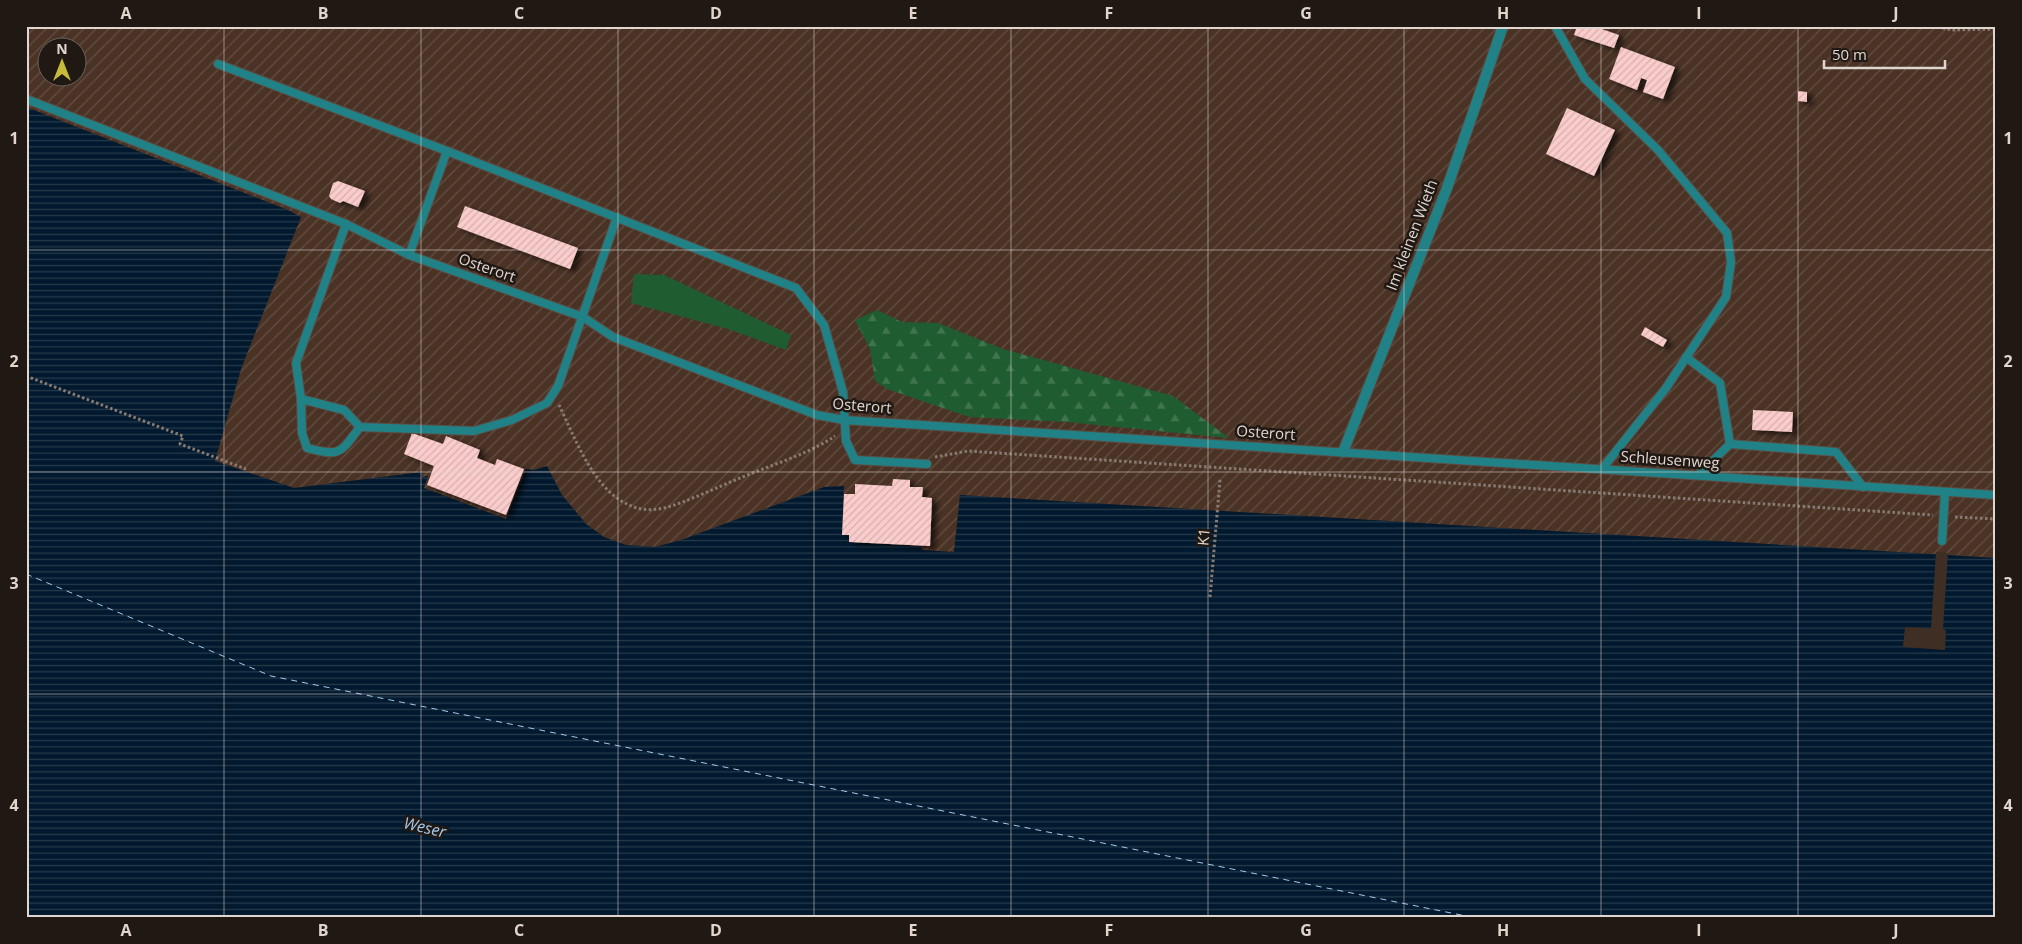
<svg xmlns="http://www.w3.org/2000/svg" width="2022" height="944" viewBox="0 0 2022 944" font-family="'Open Sans',sans-serif">
	<defs>
		<pattern id="industrial-furrows" width="10" height="10" patternUnits="userSpaceOnUse" patternTransform="scale(1.25)"><rect width="10" height="10" fill="#4a3225"/><path d="M-1 1l2-2M0 10L10 0M9 11l2-2" fill="none" stroke="#644f44"/></pattern>
		<pattern id="forest-firs" width="22" height="20" patternUnits="userSpaceOnUse" patternTransform="scale(1.25)"><rect width="22" height="20" fill="#1f5d30"/><path d="M5 1l3.5 6h-7zM16 11l3.5 6h-7z" fill="#3f744d"/></pattern>
		<pattern id="water-rules" width="6" height="5" patternUnits="userSpaceOnUse" patternTransform="scale(1.25)"><rect width="6" height="5" fill="#01192e"/><path d="M0 2.5h6" fill="none" stroke="#263a4b"/></pattern>
		<pattern id="building-hatch" width="6" height="6" patternUnits="userSpaceOnUse" patternTransform="scale(1.25)"><rect width="6" height="6" fill="#facccb"/><path d="M-1 1l2-2M0 6l6-6M5 7l2-2" fill="none" stroke="#d6b0af"/></pattern>
		<filter id="shadow"><feDropShadow dx="5.5" dy="3" stdDeviation="2.5" flood-color="#0009"/></filter>
	</defs>
	<rect width="100%" height="100%" fill="#3f2e24"/>
	<path fill="url(#industrial-furrows)" fill-rule="evenodd" d="M26,26H1996V558L960,495L954,552L921,550L920,546L849,542L681,540L655,547L626,545L604,537L586,524L562,495L547,466L534,470L526,469L506,519L424,488L427,477H422V472L294,488L214,461L288,210L26,107ZM48,48H78V78H48Z"/>
	<polygon fill="#1f5d30" points="634,274 664,275 791,335 786,350 728,329 631,303"/>
	<polygon fill="url(#forest-firs)" points="877,310 902,322 938,323 1003,349 1173,396 1229,438 1067,422 969,417 887,389 875,381 870,349 855,320"/>
	<polygon fill="url(#water-rules)" points="26,107 288,210 301,217 241,369 215,461 294,488 422,472 422,477 428,476 424,488 506,519 526,469 534,470 547,466 562,495 586,524 604,537 626,545 655,547 681,540 824,487 844,486 842,535 849,535 849,542 921,546 922,550 954,552 960,495 1996,558 1996,918 26,918"/>
	<polygon fill="#3f2e24" points="1936,552 1948,553 1943,629 1946,630 1945,650 1903,647 1905,627 1931,628"/>
	<g fill="none" stroke-linecap="round" stroke-linejoin="round">
		<polyline stroke="#a4c9ed" stroke-width="1" stroke-dasharray="6 5" stroke-linecap="butt" points="26,574 271,676 1476,918"/>
	</g>
	<g fill="url(#building-hatch)" filter="url(#shadow)">
		<polygon points="1577,26 1593,26 1619,35 1614,48 1574,35"/>
		<polygon points="1621,47 1675,67 1663,99 1643,92 1647,80 1641,78 1637,90 1609,79"/>
		<polygon points="1798,91 1807,92 1807,102 1798,101"/>
		<polygon points="1567,108 1615,130 1594,176 1546,154"/>
		<polygon points="338,181 365,191 358,207 343,201 340,203 331,199 329,196 333,183"/>
		<polygon points="465,206 578,248 570,269 457,227"/>
		<polygon points="1645,327 1667,340 1663,347 1641,335"/>
		<polygon points="1753,410 1793,412 1792,432 1752,430"/>
		<polygon points="412,433 443,444 446,436 480,450 477,458 495,465 497,459 524,469 506,515 427,485 434,466 404,454"/>
		<polygon points="893,479 910,480 910,487 923,487 922,497 932,498 930,546 849,542 849,535 842,535 844,494 855,494 855,484 892,486"/>
	</g>
	<g fill="none" stroke-linecap="round" stroke-linejoin="round">
		<defs>
			<g id="lane">
				<polyline points="1555,26 1585,79 1658,150 1727,233 1731,262 1726,297 1666,388 1602,469"/>
				<polyline points="218,64 447,151 796,288 824,325 843,392 846,441 855,460 927,464"/>
				<polyline points="26,99 346,224 409,255 583,317 613,337 817,415 844,420 1996,495"/>
				<polyline points="346,224 296,363 301,399 344,410 360,427 474,431 512,420 547,403 558,386 617,217"/>
				<polyline points="409,255 447,151"/>
				<polyline points="1686,357 1720,383 1730,444"/>
				<path d="M301,399L302,433L307,448C341,457 340,453 360,427"/>
				<polyline points="1698,475 1730,444 1836,452 1863,487"/>
				<polyline points="1942,541 1945,492"/>
			</g>
			<polyline id="street" points="1343,452 1447,188 1503,26"/>
		</defs>
		<use href="#lane" stroke="#5c4c43" stroke-width="10"/>
		<use href="#street" stroke="#5c4c43" stroke-width="12"/>
		<g stroke="#897b72" stroke-width="3" stroke-dasharray="2.5 2.5" stroke-linecap="butt">
			<polyline points="1933,26 1952,30 1996,29"/>
			<polyline points="1996,26 1996,27"/>
			<polyline points="26,376 183,436 180,444 246,469"/>
			<path d="M559,405C575,438 593,488 627,504C638,510 651,511 664,508C685,503 717,487 738,479C770,465 807,455 835,436"/>
			<polyline points="935,457 968,451 1933,515"/>
			<polyline points="1955,517 1996,519"/>
			<polyline points="1210,597 1220,480"/>
		</g>
		<use href="#lane" stroke="#208286" stroke-width="8"/>
		<use href="#street" stroke="#208286" stroke-width="10"/>
	</g>
	<path fill="none" stroke="#e1d6cf" stroke-width="1" stroke-opacity="0.55" d="M224,26V918M421,26V918M618,26V918M814,26V918M1011,26V918M1208,26V918M1404,26V918M1601,26V918M1798,26V918M26,250H1996M26,472H1996M26,694H1996"/>
	<g text-anchor="middle" stroke-width="5" stroke-linejoin="round" paint-order="stroke">
		<g font-size="15" fill="#e1d6cf" stroke="#201813">
			<text transform="translate(1412 235) rotate(-69)" y="5">Im kleinen Wieth</text>
			<text transform="translate(487 268) rotate(19)" y="5">Osterort</text>
			<text transform="translate(862 406) rotate(5)" y="5">Osterort</text>
			<text transform="translate(1266 433) rotate(4)" y="5">Osterort</text>
			<text transform="translate(1670 460) rotate(4)" y="5">Schleusenweg</text>
			<text transform="translate(1204 537) rotate(-85)" y="5">K1</text>
		</g>
		<g font-size="16" font-style="italic" fill="#a4c9ed" stroke="#201813">
			<text transform="translate(425 827) rotate(13)" y="6">Weser</text>
		</g>
	</g>
	<rect width="2022" height="944" fill="none" stroke="#201813" stroke-width="55"/>
	<g transform="translate(62 62)"><circle r="24" fill="#201813" stroke="#6d645e"/>
	<path d="M0-4L9 19L0 12L-9 19Z" fill="#c7bb3c"/>
	<text y="-8" font-size="14" font-weight="bold" text-anchor="middle" fill="#e1d6cf">N</text>
	</g>
	<path d="M1824 60v8h121v-8" fill="none" stroke="#e1d6cf" stroke-width="2.5"/>
	<text x="1832" y="60" font-size="15" fill="#e1d6cf" stroke="#201813" stroke-width="4" paint-order="stroke">50 m</text>
	<rect x="28" y="28" width="1966" height="888" fill="none" stroke="#e1d6cf" stroke-width="2"/>
	<g font-size="16" text-anchor="middle" font-weight="bold" fill="#e1d6cf">
		<text x="126" y="19">A</text>
		<text x="323" y="19">B</text>
		<text x="519" y="19">C</text>
		<text x="716" y="19">D</text>
		<text x="913" y="19">E</text>
		<text x="1109" y="19">F</text>
		<text x="1306" y="19">G</text>
		<text x="1503" y="19">H</text>
		<text x="1699" y="19">I</text>
		<text x="1896" y="19">J</text>
		<text x="14" y="144">1</text>
		<text x="2008" y="144">1</text>
		<text x="14" y="367">2</text>
		<text x="2008" y="367">2</text>
		<text x="14" y="589">3</text>
		<text x="2008" y="589">3</text>
		<text x="14" y="811">4</text>
		<text x="2008" y="811">4</text>
		<text x="126" y="936">A</text>
		<text x="323" y="936">B</text>
		<text x="519" y="936">C</text>
		<text x="716" y="936">D</text>
		<text x="913" y="936">E</text>
		<text x="1109" y="936">F</text>
		<text x="1306" y="936">G</text>
		<text x="1503" y="936">H</text>
		<text x="1699" y="936">I</text>
		<text x="1896" y="936">J</text>
	</g>
</svg>
